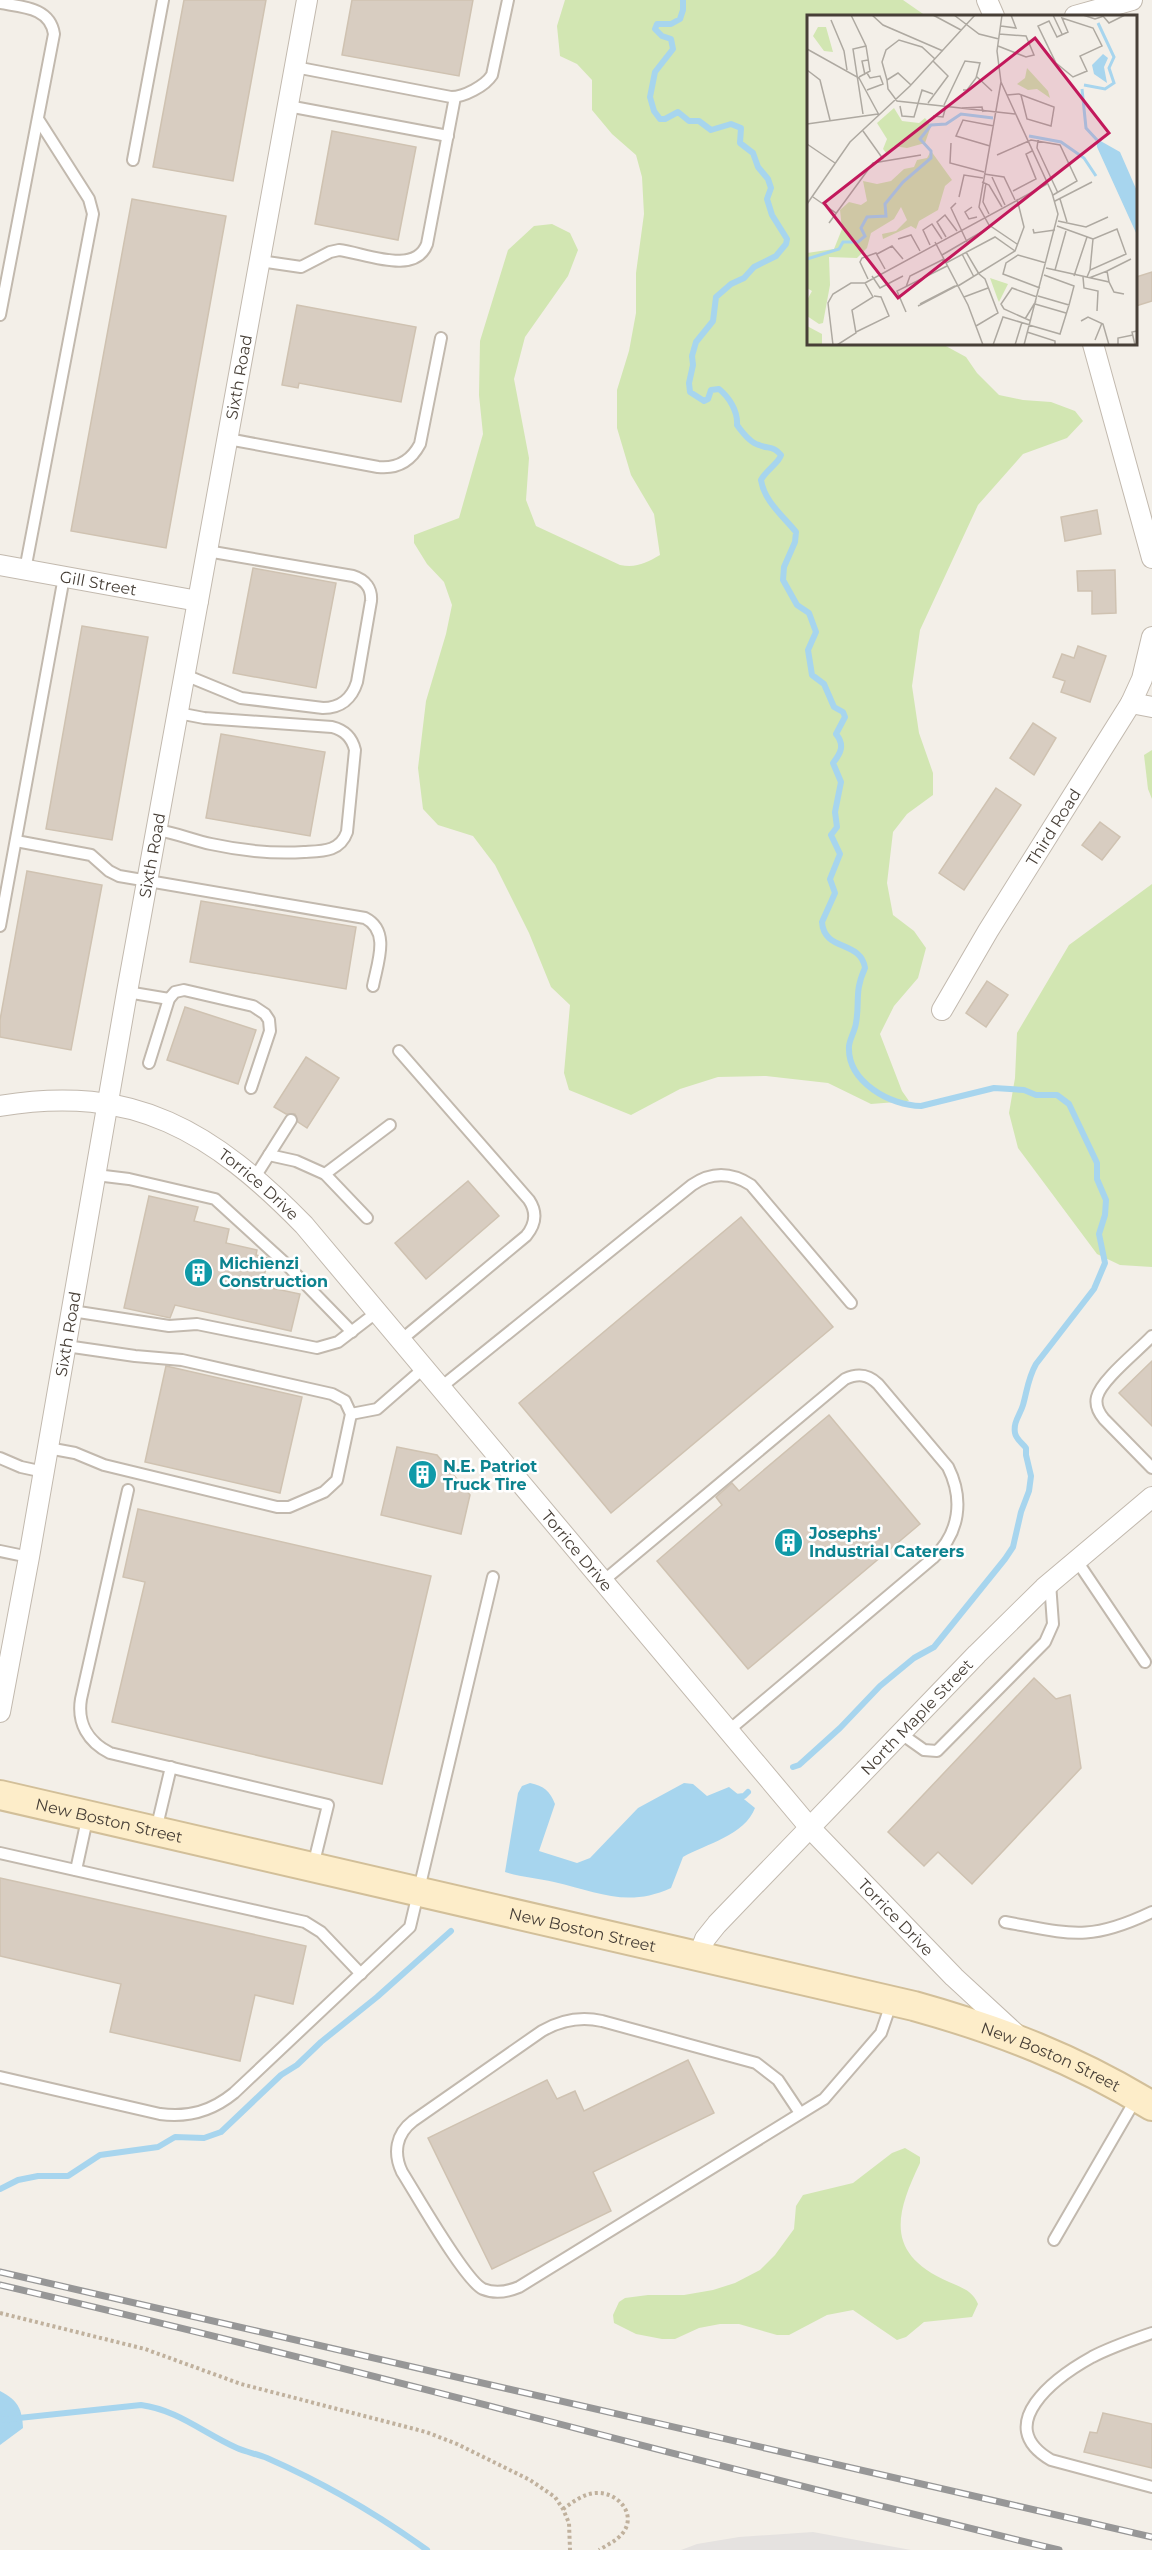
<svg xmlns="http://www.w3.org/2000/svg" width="1152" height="2550" viewBox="0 0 1152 2550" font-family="Montserrat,sans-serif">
	<rect width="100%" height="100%" fill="#f3efe8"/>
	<g fill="#d2e6b2">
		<path d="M565,0H903L926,16H808V344L944,345L966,357L977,373L999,395L1023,400L1051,402L1075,411L1083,421L1067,438L1023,454L978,505L920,630L912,686L919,733L933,773V795L907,814L893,832L887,883L893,915L914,931L926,948L918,978L894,1006L880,1034L902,1091L909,1101L871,1104L828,1083L766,1076L718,1077L680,1089L631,1115L569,1090L564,1073L570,1005L551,987L529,933L495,865L473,836L438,825L423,809L418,768L426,701L446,634L452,605L444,582L427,564L414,543V535L459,518L483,434L479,395L480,341L508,250L534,226L552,224L570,233L578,250L568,276L525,337L514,379L529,458L526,500L536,526L620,565C637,568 646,563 660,555L654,514L631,475L617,428V390L629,351L636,313V273L644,214L642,177L636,155L612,134L592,110V80L577,64L560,56L557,26Z"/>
		<polygon points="1152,750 1152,799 1148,789 1144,755"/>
		<polygon points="1152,884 1152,1267 1120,1265 1097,1254 1018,1148 1009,1113 1015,1078 1017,1033 1069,945"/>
		<path d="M905,2148L920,2157V2163C894,2217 886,2254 949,2282C962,2288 972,2290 978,2304L972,2317L924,2322L906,2337L897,2340L853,2310L827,2315L789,2335H777L739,2324H720L699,2328L675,2339H662L636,2334L614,2323L613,2315L619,2302L625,2298L648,2295H684L713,2290L735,2283L760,2270L775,2255L794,2229L796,2206L803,2195L853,2183L892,2153Z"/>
	</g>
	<polygon fill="#e5e2e0" points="813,2532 911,2550 681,2550 697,2544 739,2537"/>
	<g fill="#a7d5ee">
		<path d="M530,1783C544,1786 550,1791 555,1804L539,1851L577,1863L590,1858L638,1808L684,1783L693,1784L707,1796L729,1787L755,1808C745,1835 706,1844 683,1857L671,1888C627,1908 598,1892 554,1882C538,1878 521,1877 505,1872L518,1793L522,1786Z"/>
		<path d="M0,2391C18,2400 22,2409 23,2428L0,2445Z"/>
	</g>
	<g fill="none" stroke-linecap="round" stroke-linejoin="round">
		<g stroke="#a7d5ee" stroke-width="6">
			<path d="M683,0V10L680,19L671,24H657L655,29L662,36L671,39L673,49L655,72L650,97L654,111L660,119H665L678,112L689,121H699L711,130L731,124L741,128L740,143L753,153L758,167L768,179L771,188L767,199L772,215L787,239L786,244L776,256L754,267L744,278L731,284L716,297L713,321L696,342L692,356L693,365L689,383L690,392L704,401L708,399L711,390L719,389C729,397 738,411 737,425C742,432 750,443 759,445C769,449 774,446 781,455C779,463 767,469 761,480C764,501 783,516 796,532L795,542L784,567L783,580L797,605L809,613L816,632L808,650L812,675L824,684L834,707L843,712L845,717L836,734C845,745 841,753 833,763L841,782L835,812L837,827L831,835L840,854L830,879L835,893L822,922C824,952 861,940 865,968C854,992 860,1001 856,1023C855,1031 850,1038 849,1046C847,1082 891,1106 921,1106L994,1088L1024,1090L1036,1095H1057L1069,1104L1097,1163V1179L1106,1200L1105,1215L1099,1234L1105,1263L1094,1289L1036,1364C1028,1378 1027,1391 1023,1405C1020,1415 1013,1422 1015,1433C1016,1439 1022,1443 1026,1448V1455L1031,1476L1029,1491L1021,1512L1013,1547L1005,1559L934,1647L914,1658L880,1686L840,1728L799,1765L793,1767"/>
			<polyline points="736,1797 744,1796 748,1792"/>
			<polyline points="0,2189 18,2180 38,2176 68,2176 100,2155 158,2147 175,2137 204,2138 221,2132 281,2075 297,2065 321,2042 377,1997 451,1931"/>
			<path d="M0,2420L141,2405C178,2410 203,2433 237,2448C246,2452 257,2454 267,2458C324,2483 377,2514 427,2550"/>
		</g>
	</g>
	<g fill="#d8cdc1" stroke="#cfc2b1" stroke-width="1.5">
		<polygon points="184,0 266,0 233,181 153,167"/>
		<polygon points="352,0 473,0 459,76 342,55"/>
		<polygon points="332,131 416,147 398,240 315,224"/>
		<polygon points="132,199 226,216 166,548 71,531"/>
		<polygon points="1152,272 1152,301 1136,306 1136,277"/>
		<polygon points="297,305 416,327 401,402 299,383 298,388 282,385"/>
		<polygon points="1097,510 1101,534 1065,541 1061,517"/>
		<polygon points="253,568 336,583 316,688 233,673"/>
		<polygon points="1115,570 1116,613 1092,614 1092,591 1078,591 1077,571"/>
		<polygon points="82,626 148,637 112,840 46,829"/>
		<polygon points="1078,646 1106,656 1090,702 1061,692 1065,681 1053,677 1062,654 1074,658"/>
		<polygon points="1033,723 1056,738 1034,775 1010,758"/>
		<polygon points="221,734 325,752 310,836 206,818"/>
		<polygon points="996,788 1021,805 964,890 939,873"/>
		<polygon points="1100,822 1120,837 1102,860 1082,845"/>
		<polygon points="27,871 102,885 71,1050 0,1037 0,1020"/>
		<polygon points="201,901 356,927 346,989 190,962"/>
		<polygon points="987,981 1008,995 986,1027 966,1013"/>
		<polygon points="185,1007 256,1030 238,1084 167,1060"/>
		<polygon points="306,1057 339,1078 307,1128 298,1122 295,1114 286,1114 274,1107"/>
		<polygon points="468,1181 499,1216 426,1279 395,1243"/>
		<polygon points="149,1196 198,1207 194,1221 229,1229 226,1243 257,1250 256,1255 268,1258 262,1286 300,1294 291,1331 175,1305 170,1318 124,1308"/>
		<polygon points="741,1217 833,1327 611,1513 519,1403"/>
		<polygon points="1152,1361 1152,1426 1119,1393"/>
		<polygon points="166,1366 302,1397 280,1493 145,1462"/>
		<polygon points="829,1415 920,1524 748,1669 657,1561 722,1505 716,1497 732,1483 739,1491"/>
		<polygon points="397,1447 437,1455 470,1495 461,1534 381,1515"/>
		<polygon points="138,1509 431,1576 382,1784 112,1722 145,1582 123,1577"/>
		<polygon points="1034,1678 1056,1699 1070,1695 1081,1768 972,1884 938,1852 924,1866 888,1832"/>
		<polygon points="0,1878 306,1946 293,2004 255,1995 240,2061 110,2032 121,1984 0,1956"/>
		<polygon points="688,2060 714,2113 593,2172 611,2211 492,2269 428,2138 547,2080 557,2099 575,2091 584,2111"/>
		<polygon points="1103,2413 1152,2424 1152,2468 1084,2452 1090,2432 1097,2433"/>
	</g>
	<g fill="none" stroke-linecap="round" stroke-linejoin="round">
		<defs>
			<g id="lane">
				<path d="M0,3C22,7 50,7 54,34L0,315"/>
				<path d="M295,67L451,97C464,97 485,86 492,75L508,0"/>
				<polyline points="288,106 448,136"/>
				<polyline points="133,160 163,0"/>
				<path d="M260,261L301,267L330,252L339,250C365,253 415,276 427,244L455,97"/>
				<path d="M228,439L378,467C397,469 411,461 420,444L441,338"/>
				<polyline points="25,570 93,214 89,199 38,119"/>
				<path d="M185,675L241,698L323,708C341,708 352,698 357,682L371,601C372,589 366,580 353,576L207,551"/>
				<path d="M157,830C176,833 193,840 211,844C243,851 272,854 304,852C322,851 340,852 347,832L355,750C352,737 344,730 332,727L204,718L178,713"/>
				<path d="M16,841L91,855L109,871L119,876L365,918C391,931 377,964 373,986"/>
				<polyline points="0,926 64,577"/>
				<polyline points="127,992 169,999"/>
				<path d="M399,1051L529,1200C537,1212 536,1224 526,1236L401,1340"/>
				<polyline points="149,1063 169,999 175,992 184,990 253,1006 265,1014 269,1020 270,1031 251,1088"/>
				<polyline points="269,1155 296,1161 325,1174 367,1218"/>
				<polyline points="325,1174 390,1125"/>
				<polyline points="96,1175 129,1179 215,1199 285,1263 352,1332"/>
				<polyline points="255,1177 291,1120"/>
				<polyline points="72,1311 169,1326 197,1324 317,1348 338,1342 377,1312"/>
				<path d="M1152,1336C1139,1350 1101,1380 1097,1397C1095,1405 1099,1413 1104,1419L1152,1468"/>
				<path d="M440,1388L692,1185C711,1172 731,1172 751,1185L851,1303"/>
				<polyline points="351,1414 377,1409 424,1368"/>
				<polyline points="48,1448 75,1453 104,1465 277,1507 289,1507 324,1492 337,1480 351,1414 345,1401 332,1394 182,1360 135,1356 66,1346"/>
				<polyline points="0,1458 21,1467 44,1472"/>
				<path d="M128,1490L81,1699C77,1723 88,1742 110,1753L328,1805L313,1866"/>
				<polyline points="0,1551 29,1557"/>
				<polyline points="1077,1561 1145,1662"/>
				<path d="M602,1582L845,1379C858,1373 868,1374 878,1384L948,1467C964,1499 960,1533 933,1558L728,1731"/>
				<polyline points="900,1733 924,1750 937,1751 1045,1642 1053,1624 1050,1583"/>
				<polyline points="156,1830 171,1767"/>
				<polyline points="0,1853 305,1922 321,1932 361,1974"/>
				<polyline points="76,1870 88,1815"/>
				<path d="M1005,1922C1071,1934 1089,1942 1152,1912"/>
				<path d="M0,2077L160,2114C189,2118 212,2111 234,2093L410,1927L493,1577"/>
				<path d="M800,2113L778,2080L756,2063L602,2021C580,2016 561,2020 542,2031L413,2121C396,2134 393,2153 402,2172C416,2194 465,2281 483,2289C495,2294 507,2292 519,2287L819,2102L824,2099L881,2033L892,2001"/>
				<polyline points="1054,2240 1137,2097"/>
				<path d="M1152,2333C1132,2340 1111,2347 1092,2357C1056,2377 991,2425 1051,2460L1152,2487"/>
			</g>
			<g id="street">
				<polyline points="987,0 994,16"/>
				<polyline points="1075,16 1132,0"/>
				<polyline points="1093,344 1152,558"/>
				<path id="s1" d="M0,565L198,601"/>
				<polyline points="1131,703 1152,707"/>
				<path id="s2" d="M942,1010L988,931L1131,703L1142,679L1152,637"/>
				<path id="s3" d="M0,1106C134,1083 213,1132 304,1225L811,1829L954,1977L1018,2036"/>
				<path id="s4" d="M0,1712L29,1557L127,992L307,0"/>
				<path id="s5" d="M699,1955L705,1939L717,1924L977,1654L1044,1588L1152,1497"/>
			</g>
			<g id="secondary">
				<path id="s6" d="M0,1795L914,2006C1000,2030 1075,2059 1152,2106"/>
			</g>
		</defs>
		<use href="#lane" stroke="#c2b9ae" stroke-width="14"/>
		<use href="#street" stroke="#c2b9ae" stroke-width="22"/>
		<use href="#secondary" stroke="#d2bf99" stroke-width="32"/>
		<g stroke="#c0b19d" stroke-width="4" stroke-dasharray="3 3" stroke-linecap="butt">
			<polyline points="0,2313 145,2349 241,2384 426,2432 457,2444 530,2480 555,2497 563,2509 569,2523 570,2550"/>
			<path d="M563,2509C573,2502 584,2493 597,2493C618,2492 638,2515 622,2534C616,2541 607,2545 599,2550"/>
		</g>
		<use href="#lane" stroke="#fff" stroke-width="10"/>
		<use href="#street" stroke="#fff" stroke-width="20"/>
		<use href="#secondary" stroke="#fdedc9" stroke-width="28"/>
		<defs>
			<g id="rail">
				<polyline points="0,2272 1152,2537"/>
				<path d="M0,2285C355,2367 705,2465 1059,2550"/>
			</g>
		</defs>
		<use href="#rail" stroke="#979797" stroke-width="7"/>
		<use href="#rail" stroke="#fff" stroke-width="4.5" stroke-dasharray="14" stroke-linecap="butt"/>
	</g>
	<defs>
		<symbol id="building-disc" viewBox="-11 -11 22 22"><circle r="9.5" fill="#0f9aa8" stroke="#fff"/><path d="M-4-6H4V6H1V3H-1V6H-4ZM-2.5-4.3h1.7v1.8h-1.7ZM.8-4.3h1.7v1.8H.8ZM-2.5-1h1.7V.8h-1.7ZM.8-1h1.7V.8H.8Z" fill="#fff"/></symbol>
	</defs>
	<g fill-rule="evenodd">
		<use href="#building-disc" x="182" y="1256" width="33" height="33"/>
		<use href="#building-disc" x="406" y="1458" width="33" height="33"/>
		<use href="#building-disc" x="772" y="1526" width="33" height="33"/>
	</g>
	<g text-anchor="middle" stroke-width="5" stroke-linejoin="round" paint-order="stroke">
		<g font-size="16" fill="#473f37" stroke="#fff">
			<text dy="6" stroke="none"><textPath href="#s4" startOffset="1356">Sixth Road</textPath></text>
			<text dy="6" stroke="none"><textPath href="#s1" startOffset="100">Gill Street</textPath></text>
			<text dy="6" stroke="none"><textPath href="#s2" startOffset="214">Third Road</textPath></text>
			<text dy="6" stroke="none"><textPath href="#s4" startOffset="870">Sixth Road</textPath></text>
			<text dy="6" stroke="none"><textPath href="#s3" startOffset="282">Torrice Drive</textPath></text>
			<text dy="6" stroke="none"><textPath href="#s4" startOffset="384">Sixth Road</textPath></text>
			<text dy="6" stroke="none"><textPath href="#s3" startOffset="768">Torrice Drive</textPath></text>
			<text dy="6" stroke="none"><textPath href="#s5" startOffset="324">North Maple Street</textPath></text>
			<text dy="6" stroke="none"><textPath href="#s6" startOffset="112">New Boston Street</textPath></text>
			<text dy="6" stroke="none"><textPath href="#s3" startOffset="1254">Torrice Drive</textPath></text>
			<text dy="6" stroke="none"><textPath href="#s6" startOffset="598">New Boston Street</textPath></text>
			<text dy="6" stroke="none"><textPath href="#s6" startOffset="1084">New Boston Street</textPath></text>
		</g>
		<g font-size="16" font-weight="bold" fill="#0d838f" stroke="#fff" text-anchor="start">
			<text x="219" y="1269">Michienzi<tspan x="219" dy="18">Construction</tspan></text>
			<text x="443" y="1472">N.E. Patriot<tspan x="443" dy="18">Truck Tire</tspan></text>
			<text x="809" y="1539">Josephs'<tspan x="809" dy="18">Industrial Caterers</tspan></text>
		</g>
	</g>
	<g transform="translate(807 15)">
		<rect width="330" height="330" fill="#f3efe8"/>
		<path d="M11,12H19L26,37L17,36L6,21ZM220,53L241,76L243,83L230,74L221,75L210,69L218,63ZM87,93L95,106L112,108L118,103L124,111L118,128L100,133L87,131L80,139L76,134L80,124L70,108ZM124,136L145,165L138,171L131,195L112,206L109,214L104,211L76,224L75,219L89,216L100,205L94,192L87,204L64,218L60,233L50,243L22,242L23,270L16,308L12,309L0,301V285L5,276L0,273V238L27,234L35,214L33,195L42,187L54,190L60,186L56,166L70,169L84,166L97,154L107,152L110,145L120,143ZM183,263L201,269L192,287L191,285ZM0,311L15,319V330H0Z" fill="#d2e6b2"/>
		<path d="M296,39L301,43L297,52L300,68L287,59L285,50ZM290,124L313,137L330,176V220L290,132Z" fill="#a7d5ee"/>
		<path fill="none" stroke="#a7d5ee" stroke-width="3" d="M277,70L298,74L307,68L302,53L307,42L291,8M275,74L279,113L290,125M222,121L254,127L277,143L289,161M0,244L32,234L36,227H51L58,221L54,213L60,202L79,201L78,189L96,167L124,143V136L113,124L124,110L139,109L154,99L186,103"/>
		<path fill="none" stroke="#aea9a1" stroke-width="1.5" d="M44,0L59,31L63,56L52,62M65,0L76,10L136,36M126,0L154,15M147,0L172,19L192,24M195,0L190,36L194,67L245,178L251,199L217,330M246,0L255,19M276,0L288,4L297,1M296,1L302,8L318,0M255,3L286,13L295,31L273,41L280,56L266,62L249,48L231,11L242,6L250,22L261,17ZM24,5L37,36L40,55M194,11L209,13L204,0M191,31L219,42L227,40L219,21L192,19M0,34L52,63L72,100M0,55L13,65L23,105M58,60L55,46L61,45M169,61L185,76M80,65L75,47L79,35L92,25L115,32L128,44M194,67L172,192L182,210L210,229M104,70L91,58L80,65L81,74L90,86L208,99M60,75L76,69L73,61L63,63L60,58M200,80L211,79H212L247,92V93L244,111L220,104L214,80M121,88L141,61L126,46M137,90L158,46L173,48L169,63L160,75H156M93,91L95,101L107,102L115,75L126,79M155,93L175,92L176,97M56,99L46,34L59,31M126,101L136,102L139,91M0,109L71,99M56,116L76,144M231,125L230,133L251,178M144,128L143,148L177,157M0,129L28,148M183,131L149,121L156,105L187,111M190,140L224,125L253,130L270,166L246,180M177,159L197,162L208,185M185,162L198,190M175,167L182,170L195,192M179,168L176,187L182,199M206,176L229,164L219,139L225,136M6,182L29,198M152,182L157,160L176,163M253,184L260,207M248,186L285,167M149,188L144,193L160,227M0,189L43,127L103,71L168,0M165,192L158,197L162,204L170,202M251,206L279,212L301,202M22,208L66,148L114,140M250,211L286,224M226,214L227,218L248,215M139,222L130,207L138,200L150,216M91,224L104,220L113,236M128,227L161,290L176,330M123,230L116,215L125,209L135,224M159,237L172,259M70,239L85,231L96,244M155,239L167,262M135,240L183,212M139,248L188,222L208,236M239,253L302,267L307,277L317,279M248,255L259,216M300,256L324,244M65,261L73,273L96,261M267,261L280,222M276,262L277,273L291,276L290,296M280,262L283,255L319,239L310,214L286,224L283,255M282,263L300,256L302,267M61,264L53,247L55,243L69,238L78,254M58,268L240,169M151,271L208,236L217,212L210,184M99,272L103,261L137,244M233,273L196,259L199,248L211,240L239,248M231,281L262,290L267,271L237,260M157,282L181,273M113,289L148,271M228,289L259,298M111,291L151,270M99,297L90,276L140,251M218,304L229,286M224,306L197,294L194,289L205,273L230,282M274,306L281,302L296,309L302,330M222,310L253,319L262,290M169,311L191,298L178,264L172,259M49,317L82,301L74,282L67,281M220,317L248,326V330M288,325L295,308M26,330L21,288L26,279L44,268H58L66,282L45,295L49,318L30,330M186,330L196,302L223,310M208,330L215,307M311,330V323L326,320M328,330L325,317L330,316"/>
		<path fill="#c2185b" fill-opacity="0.15" stroke="#c2185b" stroke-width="3" d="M228,23L302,118L91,283L17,188Z"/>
		<rect width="330" height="330" fill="none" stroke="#473f37" stroke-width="3"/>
	</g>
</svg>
